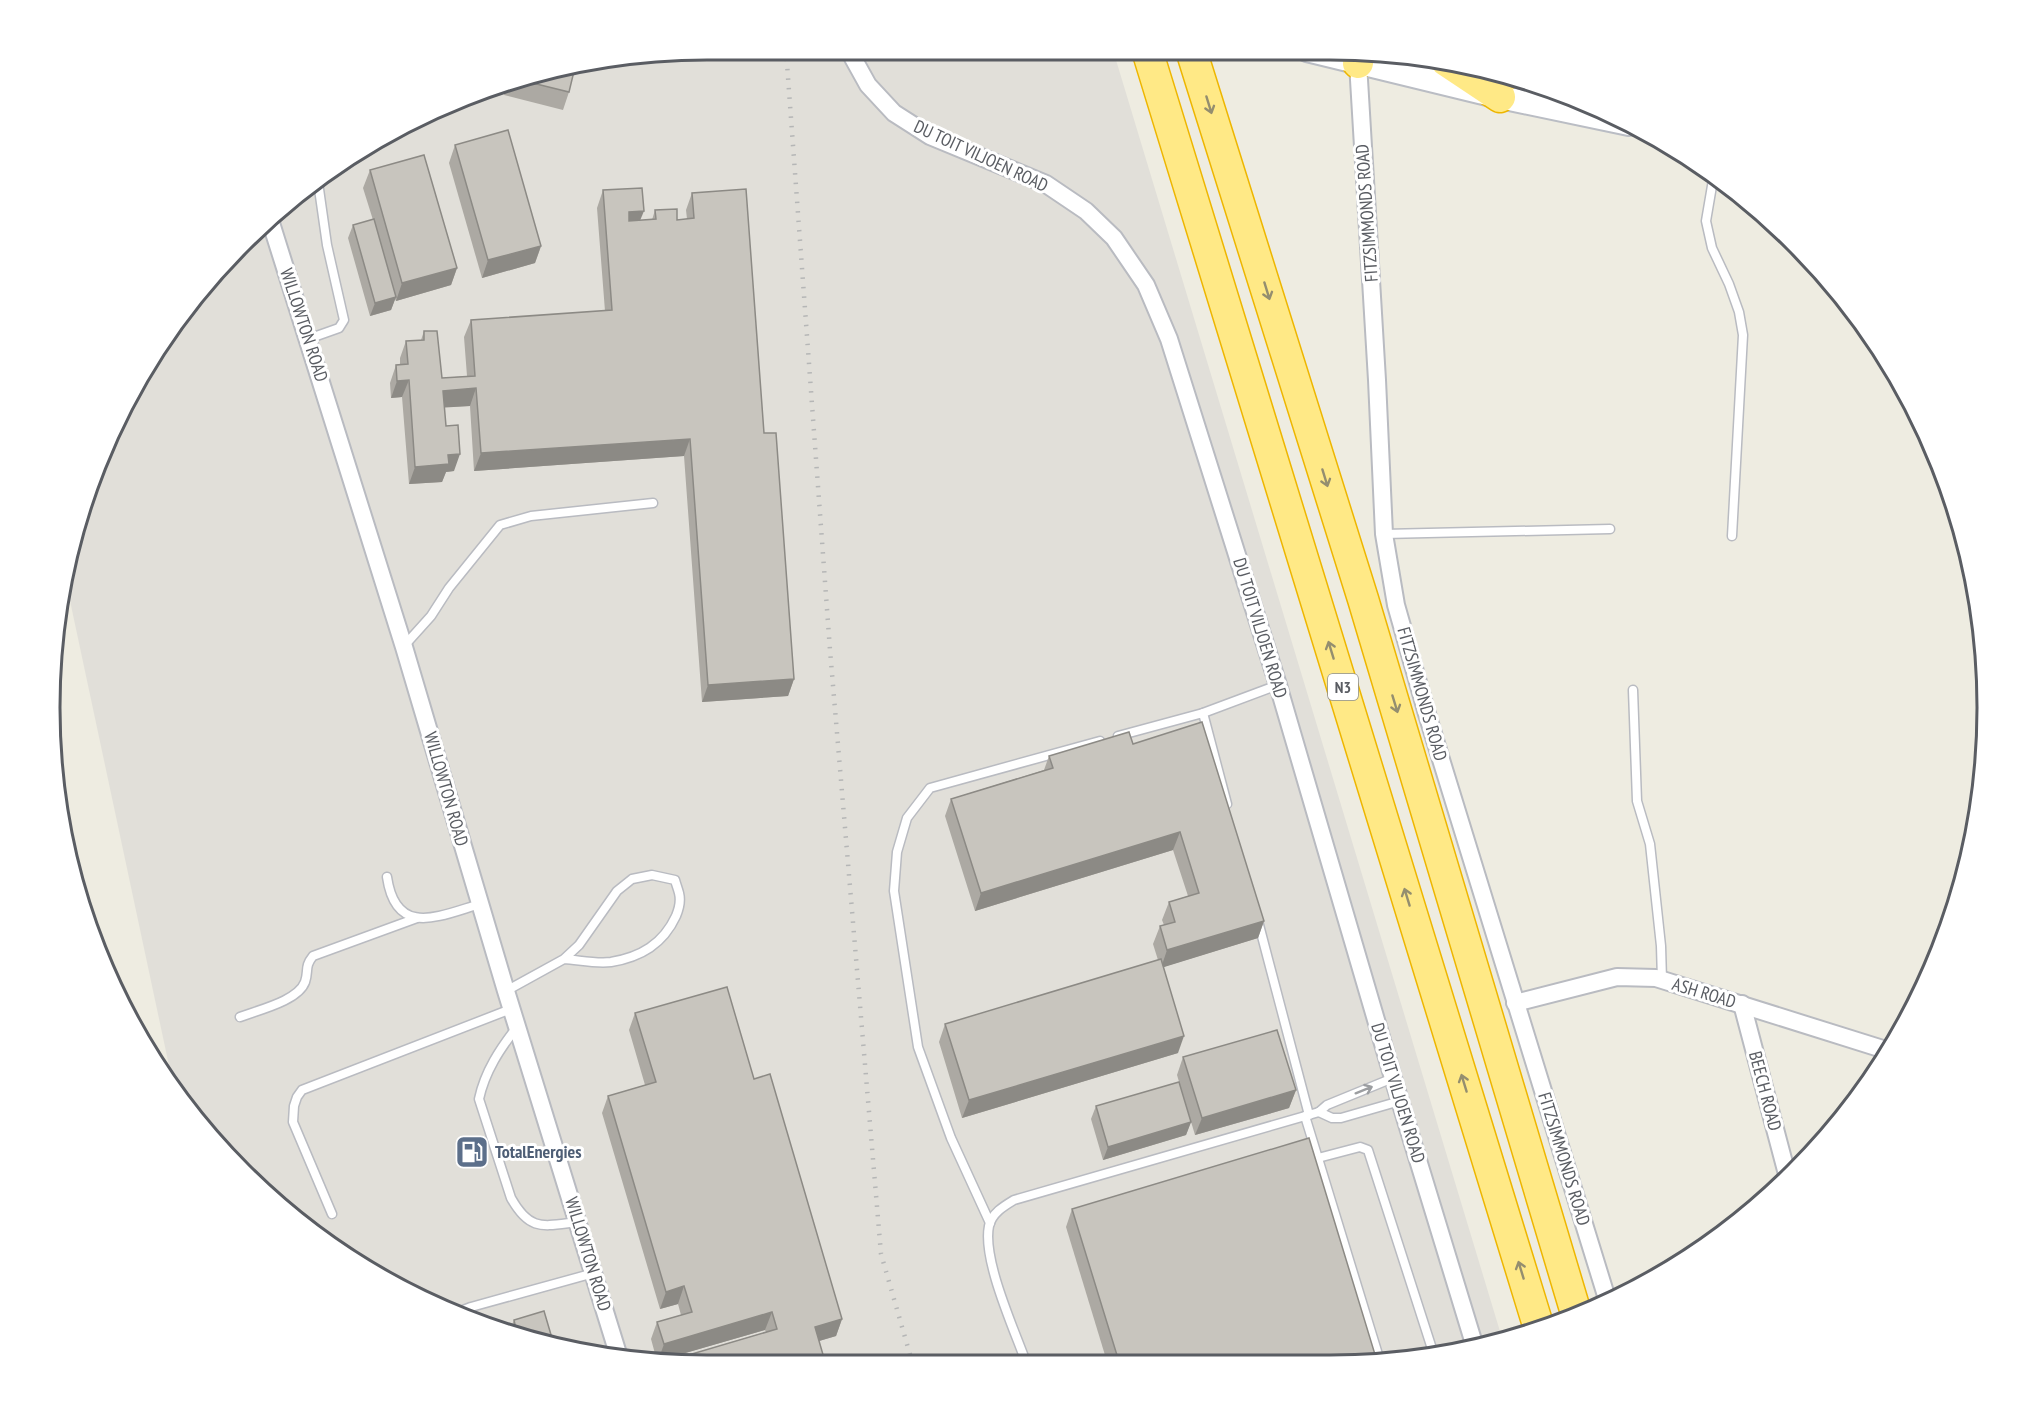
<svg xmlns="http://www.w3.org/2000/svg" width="2037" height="1415" viewBox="0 0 2037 1415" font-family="'PT Sans Narrow',sans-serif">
	<rect width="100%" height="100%" fill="#eeece1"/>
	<polygon fill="#e1dfd9" points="707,50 1113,50 1502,1338 1458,1353 1330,1365 708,1365 579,1353 455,1315 342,1254 242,1173 188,1111 171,1075 66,582 100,455 160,342 213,274 342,160 455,100 537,72"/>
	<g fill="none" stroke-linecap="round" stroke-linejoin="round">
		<defs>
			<g id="lane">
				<polyline points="431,113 434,113"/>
				<polyline points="1713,180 1706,221 1712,248 1729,284 1739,312 1743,335 1732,536"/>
				<polyline points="308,339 339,328 344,320 327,245 318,182"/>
				<polyline points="1384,534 1610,529"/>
				<polyline points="404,646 431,616 449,588 500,525 531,516 653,503"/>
				<polyline points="1633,690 1637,801 1650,844 1661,946 1662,980"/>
				<polyline points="1203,713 1278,685"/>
				<polyline points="1118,736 1203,713 1227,804"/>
				<path d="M387,877C396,938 439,916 480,904"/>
				<polyline points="1258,921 1309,1115"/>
				<path d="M506,991L564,959L579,945L617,891L632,879L652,875L675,880C676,884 678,889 679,893C681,901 679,909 676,916C663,944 641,957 611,962C596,964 579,960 564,959"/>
				<path d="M240,1017C258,1010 298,1001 305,982C309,971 304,967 313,956L417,918"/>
				<path d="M517,1027C500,1049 485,1071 479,1099L511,1198C530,1232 543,1226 578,1222"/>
				<polyline points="1319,1112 1332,1118 1341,1118 1400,1101"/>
				<polyline points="1305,1116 1380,1361"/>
				<polyline points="1318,1158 1360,1147 1368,1150 1434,1355"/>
				<polyline points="332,1214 293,1122 294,1106 297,1097 302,1090 511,1009"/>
				<polyline points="990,1223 951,1138 918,1047 894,891 897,852 907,818 930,788 1100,741"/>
				<polyline points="453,1314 471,1307 594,1273"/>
				<path d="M1027,1365C1015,1331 982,1260 989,1226C992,1213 1004,1206 1014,1200L1319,1112L1327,1105L1393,1078"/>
			</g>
			<g id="street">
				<polyline points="852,50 853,58 868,85 894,113 930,136 1046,184 1086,211 1114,238 1146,285 1169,339 1278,685 1393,1078 1475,1347"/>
				<polyline points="1358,63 1377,380 1384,534 1396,605 1427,714 1608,1302"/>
				<polyline points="271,223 404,647 506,991 619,1357"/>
				<polyline points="1515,1003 1617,977 1656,978 1889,1051"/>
				<polyline points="1742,1004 1788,1178"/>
			</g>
			<polyline id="secondary" points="1307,50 1500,97 1629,124"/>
			<g id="highway">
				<polyline points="1147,50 1538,1325"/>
				<polyline points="1191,50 1363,599 1576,1313"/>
				<polyline points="1446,61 1500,97"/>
				<polyline points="1358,63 1359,52"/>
			</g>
		</defs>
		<use href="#lane" stroke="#b9bbc1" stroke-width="11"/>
		<use href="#street" stroke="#b9bbc1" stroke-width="20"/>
		<use href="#secondary" stroke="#babdc4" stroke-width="26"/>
		<use href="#highway" stroke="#eeb600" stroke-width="33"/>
		<use href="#lane" stroke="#fff" stroke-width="8"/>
		<use href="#street" stroke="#fff" stroke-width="16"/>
		<use href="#secondary" stroke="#fff" stroke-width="22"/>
		<use href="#highway" stroke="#ffe986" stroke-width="30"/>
		<polyline stroke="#b5b6b6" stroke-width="4.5" stroke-dasharray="1.5 8" stroke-linecap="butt" points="786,50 830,650 881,1254 913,1365"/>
	</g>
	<g fill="#aca9a3">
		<polygon points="537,72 569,92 563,110 504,95 507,82"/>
		<polygon points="455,145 541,246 535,263 482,278 449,163"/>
		<polygon points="370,170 457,268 451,285 396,301 395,299 391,310 370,316 348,238 353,225 373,220 363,188"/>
		<polygon points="603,190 640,220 652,220 655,210 677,220 687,219 686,210 692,193 764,433 794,679 788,696 702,702 684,456 474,471 470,406 444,407 446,426 454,471 446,472 442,482 409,484 402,397 391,398 390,383 396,365 400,365 400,358 406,341 421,340 424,331 442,378 467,376 464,337 471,320 605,311 597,208"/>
		<polygon points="1133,744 1264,921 1258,938 1163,967 1178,1053 962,1118 939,1042 945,1024 1158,960 1153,944 1160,926 1164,925 1162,920 1169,902 1188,896 1173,850 975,911 945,816 951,799 1044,770 1049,756"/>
		<polygon points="635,1013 754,1079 842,1319 836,1336 819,1341 708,1365 682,1363 685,1356 766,1332 765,1330 657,1361 651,1339 657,1322 681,1315 678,1304 660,1309 602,1113 608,1096 645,1085 629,1030"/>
		<polygon points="1183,1057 1296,1090 1289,1108 1195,1135 1177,1075"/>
		<polygon points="1096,1106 1191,1122 1186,1135 1103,1160 1091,1119"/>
		<polygon points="1072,1209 1330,1365 1108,1365 1066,1227"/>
		<polygon points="514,1320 554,1345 509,1332"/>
	</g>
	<g fill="#8c8a85">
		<polygon points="644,211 637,228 622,229 629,212"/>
		<polygon points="541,246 535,263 482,278 488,260"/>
		<polygon points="457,268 451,285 396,301 402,283"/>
		<polygon points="396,297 391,310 370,316 375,303"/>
		<polygon points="409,380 402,397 391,398 397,381"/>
		<polygon points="476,388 470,406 437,408 443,391"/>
		<polygon points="690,439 684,456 474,471 481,453"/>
		<polygon points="460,454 454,471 446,472 442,482 409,484 415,467 448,455"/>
		<polygon points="794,679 788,696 702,702 708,685"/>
		<polygon points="1180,832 1173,850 975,911 981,893"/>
		<polygon points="1264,921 1258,938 1161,968 1167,950"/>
		<polygon points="1184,1036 1178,1053 962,1118 969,1100"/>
		<polygon points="1296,1090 1289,1108 1195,1135 1202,1118"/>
		<polygon points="1191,1122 1186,1135 1103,1160 1108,1147"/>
		<polygon points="684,1286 678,1304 660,1309 666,1292"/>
		<polygon points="772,1312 765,1330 658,1361 664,1344"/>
		<polygon points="842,1319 836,1336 809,1344 815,1327"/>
	</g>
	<g fill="#c8c5be" stroke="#8c8a85" stroke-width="1.5">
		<polygon points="575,67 569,92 516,79 537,72"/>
		<polygon points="508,130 541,246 488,260 455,145"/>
		<polygon points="424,155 457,268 402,283 370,170"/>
		<polygon points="642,188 644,211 629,212 629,221 656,219 655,210 677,209 677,220 694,218 692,193 746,189 764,433 776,433 794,679 708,685 690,439 481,453 476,388 443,391 446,426 458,425 460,454 448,455 449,464 415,467 409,380 397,381 396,365 408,364 406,341 424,340 424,331 437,331 442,378 475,376 471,320 612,310 603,190"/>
		<polygon points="374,219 396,297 375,303 353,225"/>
		<polygon points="1202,722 1264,921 1167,950 1160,926 1175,922 1169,902 1199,893 1180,832 981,893 951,799 1053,768 1049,756 1129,732 1133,744"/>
		<polygon points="1161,959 1184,1036 969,1100 945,1024"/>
		<polygon points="727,987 754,1079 770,1074 842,1319 815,1327 826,1365 708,1365 687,1364 685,1356 777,1329 772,1312 664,1344 657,1322 692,1312 684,1286 666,1292 608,1096 656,1082 635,1013"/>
		<polygon points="1277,1030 1296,1090 1202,1118 1183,1057"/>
		<polygon points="1179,1082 1191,1122 1108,1147 1096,1106"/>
		<polygon points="1309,1138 1377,1361 1330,1365 1120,1365 1072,1209"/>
		<polygon points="544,1311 554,1345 517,1334 514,1320"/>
	</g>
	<defs><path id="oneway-shaft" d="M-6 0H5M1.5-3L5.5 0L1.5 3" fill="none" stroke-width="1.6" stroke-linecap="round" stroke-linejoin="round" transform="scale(1.5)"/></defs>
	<g stroke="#948e6f">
		<use href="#oneway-shaft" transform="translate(1209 105) rotate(73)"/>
		<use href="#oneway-shaft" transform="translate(1267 291) rotate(73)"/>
		<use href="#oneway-shaft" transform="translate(1325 478) rotate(73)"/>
		<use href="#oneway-shaft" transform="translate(1331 650) rotate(-107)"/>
		<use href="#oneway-shaft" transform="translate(1395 704) rotate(73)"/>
		<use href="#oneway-shaft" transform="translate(1407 897) rotate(-107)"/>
		<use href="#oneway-shaft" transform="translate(1464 1083) rotate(-107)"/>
		<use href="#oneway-shaft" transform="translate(1521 1270) rotate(-107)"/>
	</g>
	<use stroke="#9c9ea1" href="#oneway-shaft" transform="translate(1364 1090) rotate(-22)"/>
	<defs>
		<symbol id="fuel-square" viewBox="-11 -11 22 22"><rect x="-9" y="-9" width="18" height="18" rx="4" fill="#5c6f8a" stroke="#fff"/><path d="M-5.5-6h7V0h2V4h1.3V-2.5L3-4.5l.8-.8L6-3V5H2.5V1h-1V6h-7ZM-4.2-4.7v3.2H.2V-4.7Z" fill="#fff"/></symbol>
	</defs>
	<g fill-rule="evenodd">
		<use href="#fuel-square" x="453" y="1133" width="38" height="38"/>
	</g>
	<g text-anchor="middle" stroke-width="6" stroke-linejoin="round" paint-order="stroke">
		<rect fill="#fff" stroke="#8c8e92" stroke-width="1.5" x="1328" y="674" width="30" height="26" rx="4.5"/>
		<g font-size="16" font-weight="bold" fill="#5a5d63">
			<text x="1343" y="693">N3</text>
		</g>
		<g font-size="18" fill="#5a5d63" stroke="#fff">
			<text transform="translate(981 156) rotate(25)" y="6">DU TOIT VILJOEN ROAD</text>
			<text transform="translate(1367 213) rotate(-94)" y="6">FITZSIMMONDS ROAD</text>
			<text transform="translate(304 325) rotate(72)" y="6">WILLOWTON ROAD</text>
			<text transform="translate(1260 628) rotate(73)" y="6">DU TOIT VILJOEN ROAD</text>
			<text transform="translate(1422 694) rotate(74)" y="6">FITZSIMMONDS ROAD</text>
			<text transform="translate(446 789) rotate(74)" y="6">WILLOWTON ROAD</text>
			<text transform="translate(1704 993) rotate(17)" y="6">ASH ROAD</text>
			<text transform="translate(1765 1091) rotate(75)" y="6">BEECH ROAD</text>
			<text transform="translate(1398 1093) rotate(73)" y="6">DU TOIT VILJOEN ROAD</text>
			<text transform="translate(1564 1159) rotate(73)" y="6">FITZSIMMONDS ROAD</text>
			<text transform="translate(588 1254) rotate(73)" y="6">WILLOWTON ROAD</text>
		</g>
		<g font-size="18" font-weight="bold" fill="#4e5e75" stroke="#fff" text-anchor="start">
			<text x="495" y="1158">TotalEnergies</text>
		</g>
	</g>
	<path d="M0 0H2037V1415H0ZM707 60H1330A647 647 0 0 1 1977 707V708A647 647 0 0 1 1330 1355H707A647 647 0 0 1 60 708V707A647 647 0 0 1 707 60Z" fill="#fff" fill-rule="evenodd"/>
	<path fill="none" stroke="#5a5d63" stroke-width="3" d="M707 60H1330A647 647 0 0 1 1977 707V708A647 647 0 0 1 1330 1355H707A647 647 0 0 1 60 708V707A647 647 0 0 1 707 60Z"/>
</svg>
